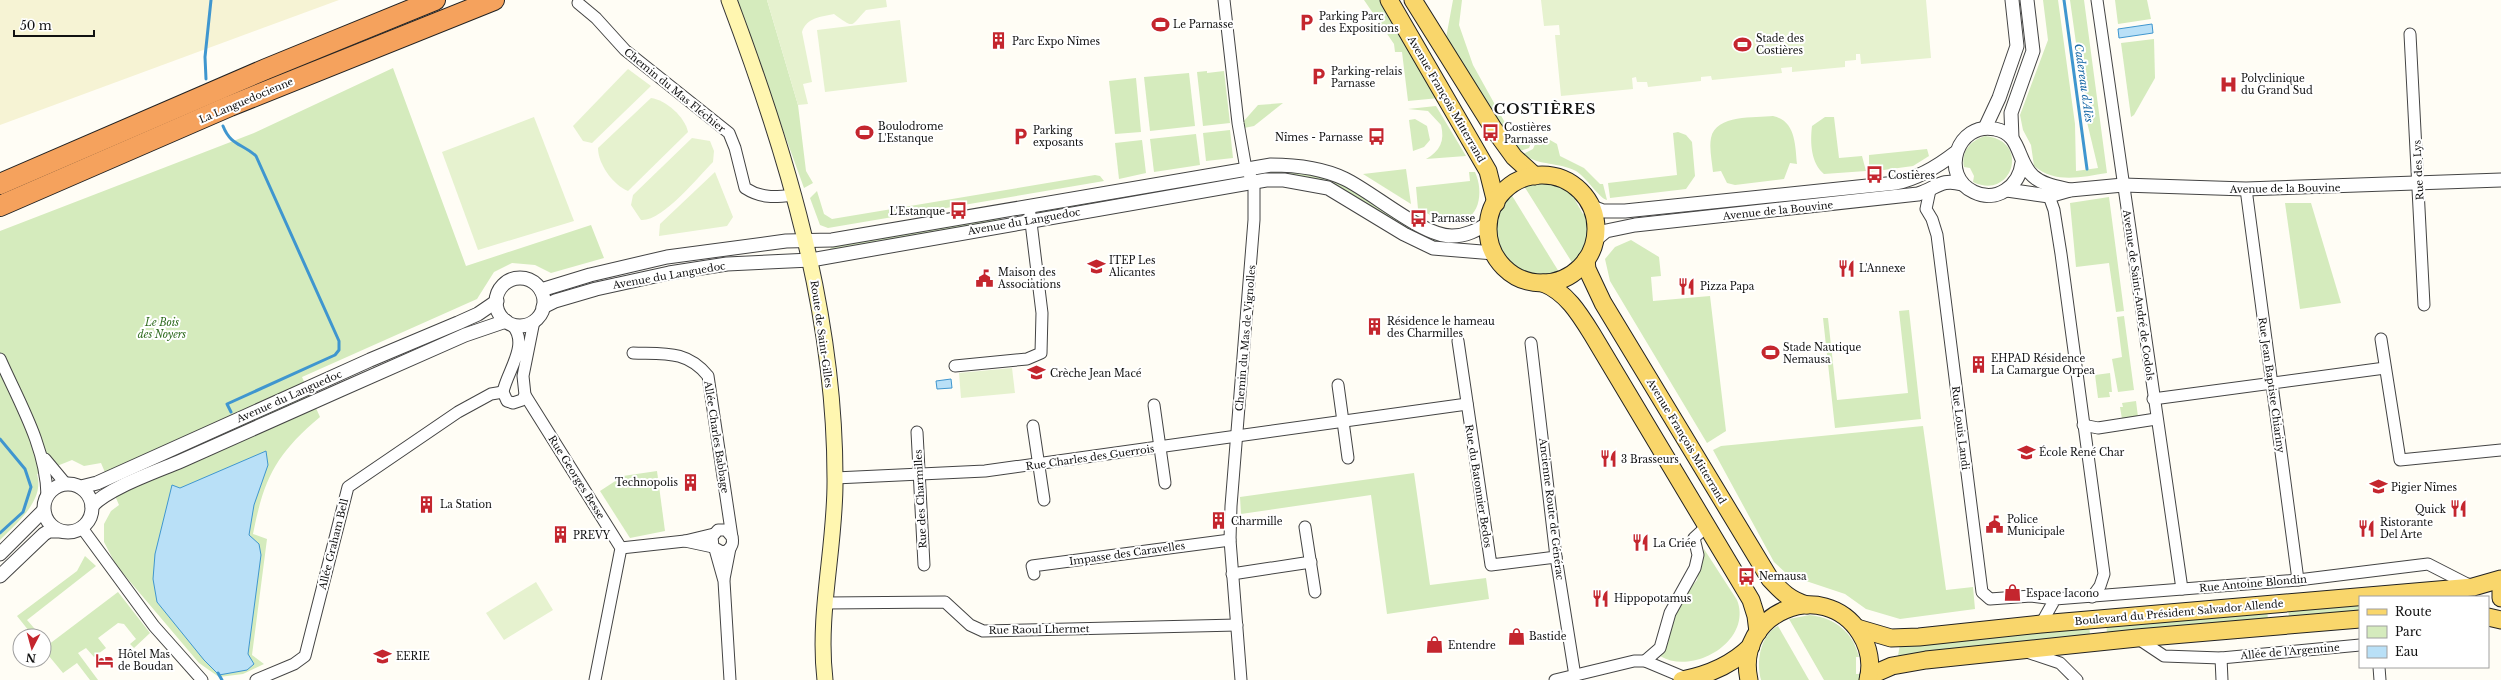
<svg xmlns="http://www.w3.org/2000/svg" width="2501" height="680" viewBox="0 0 2501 680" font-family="'Libre Baskerville',serif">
	<rect width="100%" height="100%" fill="#fffdf5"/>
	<polygon fill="#f6f3d4" points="0,0 339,0 0,125"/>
	<g fill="#d5ebbd">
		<polygon points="736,0 767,0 798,105 806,171 813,183 804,188"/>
		<polygon points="1364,0 1381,0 1439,98 1408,101 1402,52 1395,52 1394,44"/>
		<polygon points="1453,0 1462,0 1459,25 1473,65 1514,139 1531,143 1529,148 1520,151 1513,143 1446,38"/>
		<path d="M2043,0H2058L2075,124L2076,171L2098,168L2087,122L2070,0H2084L2107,173C2081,177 2056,184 2034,166L2031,145L2023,130L2020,115L2048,40Z"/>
		<polygon points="2115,0 2147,0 2151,19 2118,24"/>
		<polygon points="2154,39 2155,78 2134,115 2131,117 2121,43"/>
		<path d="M393,68L466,266L591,225L604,258L551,273L535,265L512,263L494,272L477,299L302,377L320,417C276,454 264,478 253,534L267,539L252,655L264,664L243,674L219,677L199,663L116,565L104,542V524L111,511L119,505L101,463L84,466L72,460L37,474C45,500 17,523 0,540V231L254,133Z"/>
		<polygon points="1207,71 1207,73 1224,71 1230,123 1203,126 1197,72"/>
		<polygon points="1189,73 1195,126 1150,131 1144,77"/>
		<polygon points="1136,78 1141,132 1115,134 1109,81"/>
		<polygon points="1283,103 1254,126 1244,128 1243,122 1258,105"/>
		<path d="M1436,106L1466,156L1426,159C1440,151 1445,141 1441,125L1428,111L1408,109Z"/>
		<path d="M1773,116C1796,121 1795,145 1797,164L1790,163L1784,179L1735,185L1727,183L1721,171L1713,172C1712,161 1709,148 1711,138C1716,114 1755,118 1773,116Z"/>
		<path d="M1825,117H1834L1839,158L1862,156L1866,171L1824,174C1811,163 1810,143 1812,126Z"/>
		<polygon points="1415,119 1427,126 1430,140 1424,147 1413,151 1409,120"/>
		<polygon points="1230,130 1233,158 1206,161 1203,133"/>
		<polygon points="1678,132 1686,135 1692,142 1695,176 1686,189 1610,198 1608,183 1677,175 1673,133"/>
		<polygon points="1196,134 1200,165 1154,172 1150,139"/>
		<path d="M1985,136C2031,140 2013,201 1973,182L1974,176L1970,168L1964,167C1961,151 1970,141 1985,136Z"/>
		<polygon points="1142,140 1146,173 1119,179 1115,143"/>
		<path d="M1550,140L1557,144L1560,156L1584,168L1600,184H1603L1607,200C1600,199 1585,176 1576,171C1559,162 1538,166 1523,154L1533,149L1536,142Z"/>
		<polygon points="1927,149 1929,156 1913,166 1869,172 1869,155"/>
		<polygon points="1406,169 1411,204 1363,174"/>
		<polygon points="1281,170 1315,175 1341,183 1448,241 1447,245 1420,237 1346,192 1264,174"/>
		<path d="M1469,172H1475C1485,194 1479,227 1447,221C1437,220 1428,213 1418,209L1416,187L1470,181Z"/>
		<polygon points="1095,175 1100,176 1104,181 828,228 820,225 810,198 817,191 824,214 832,219"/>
		<polygon points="1214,179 1215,184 1124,198 1124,196"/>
		<path d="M1545,183C1558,185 1568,189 1577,198L1575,200L1583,214L1586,213L1589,233L1585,247L1573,264L1524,186Z"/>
		<path d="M1511,194L1559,272C1509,288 1472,231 1511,194Z"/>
		<polygon points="2109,197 2124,311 2116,312 2109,263 2076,267 2070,203"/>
		<polygon points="1105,199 1106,202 1037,213 1037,211"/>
		<polygon points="2285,203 2311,203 2341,303 2300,309"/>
		<polygon points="1001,217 1001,221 830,249 832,246"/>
		<polygon points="1631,240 1659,257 1661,276 1651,277 1653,301 1710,296 1726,431 1707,443 1610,281 1605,259 1615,247"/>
		<polygon points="1909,310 1921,419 1835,428 1823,318 1828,318 1837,400 1908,393 1899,311"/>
		<polygon points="2124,316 2134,390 2118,392 2112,359 2122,357 2117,317"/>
		<polygon points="2110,373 2112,392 2109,392 2110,397 2098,398 2095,375"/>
		<polygon points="2136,401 2138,417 2122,419 2120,407 2123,407 2122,403"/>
		<polygon points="1923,426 1946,590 1973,587 1975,609 1900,619 1866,609 1845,594 1788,575 1774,562 1713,450 1721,446"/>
		<polygon points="657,471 665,531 630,538 600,491 623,476"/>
		<polygon points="1414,473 1430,585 1486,578 1489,599 1387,614 1371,495 1241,514 1240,497"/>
		<path d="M1704,549L1737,600C1753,641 1693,676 1660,656L1665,649L1680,601L1697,580Z"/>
		<polygon points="85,556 96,566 27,620 41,636 33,636 17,616 77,571"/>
		<polygon points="118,592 150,633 134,648 130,644 136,639 124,624 118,623 98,638 106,648 94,657 86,648 78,653 98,680 90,680 77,663 63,673 44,650 44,640 48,645"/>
		<polygon points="2360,602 2360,610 2289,617 2288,608"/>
		<polygon points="2267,610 2268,619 2107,633 2106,623"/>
		<path d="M1810,615C1835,618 1853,632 1859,657H1856V674H1860L1859,680H1824L1789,619Z"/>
		<polygon points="2089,625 2090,634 1898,656 1900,644"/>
		<path d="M1778,626L1809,680H1761C1756,662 1760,635 1778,626Z"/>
	</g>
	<g fill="#e6f2cf">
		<path d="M767,0H886L887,7L866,10C850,27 855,29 834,14C821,17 807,17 802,32L812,82L803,84L808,104L798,105Z"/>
		<polygon points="1541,0 1926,0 1931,58 1861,64 1860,54 1856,54 1856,60 1845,61 1845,67 1792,72 1792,67 1781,68 1782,73 1712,80 1711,76 1701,77 1701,81 1648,87 1647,82 1637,82 1636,77 1632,78 1633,89 1561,96 1555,35 1560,35 1559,25 1544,26"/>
		<polygon points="900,20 907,82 825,92 817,30"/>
		<polygon points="628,69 651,86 592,143 583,141 573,126"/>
		<path d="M651,98C666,100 685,117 688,132L628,191C613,185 598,164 598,148Z"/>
		<polygon points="534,117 574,221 478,250 442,152"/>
		<path d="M692,138L710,141L714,151L713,162C698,177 662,222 641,220L631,205L633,195Z"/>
		<polygon points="715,172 733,217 727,226 659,236 660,224"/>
		<polygon points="1012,368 1015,393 961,398 959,373"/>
		<polygon points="536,582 553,610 504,640 486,613"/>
	</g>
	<g fill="#b9e0f7" stroke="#3f96cf">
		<polygon points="2152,24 2153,33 2119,38 2118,29"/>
		<polygon points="951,379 952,388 937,389 936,381"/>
		<polygon points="266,451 268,465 254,505 249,535 259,544 261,555 248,654 254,664 247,670 219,675 204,660 157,602 153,579 155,554 172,485 180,488"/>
	</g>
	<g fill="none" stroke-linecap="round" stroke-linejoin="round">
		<g stroke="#3f96cf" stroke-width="3">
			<polyline points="2064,0 2087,169"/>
			<polyline points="206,79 205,57 211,0"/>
			<path d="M223,126C231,146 242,143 256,156L339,341V350L335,355L227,404L231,412"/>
			<polyline points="0,439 25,469 31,487 23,512 0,533"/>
			<polyline points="218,673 222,680"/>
		</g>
		<defs>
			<g id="minor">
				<polyline points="1224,0 1238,123 1246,169 1254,182 1254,220 1231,506 1230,540 1241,680"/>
				<polyline points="2097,0 2182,589"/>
				<path d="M578,3L596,18L625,50L729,133L735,148L745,188C762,199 776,197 795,195"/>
				<polyline points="2410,34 2424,305"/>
				<polyline points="2246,189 2298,580"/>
				<polyline points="1930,190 1926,209 1932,219 1937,235 1982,592 1990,599 2031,596 2055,599"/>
				<polyline points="2049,196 2054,210 2061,254 2104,574 2100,586 2092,597"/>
				<path d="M511,324C531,343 507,371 503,392L507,401L513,403L522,400L525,395L523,376L534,321"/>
				<polyline points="2381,339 2400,460 2501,450"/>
				<polyline points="1458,341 1491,565 1556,557"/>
				<polyline points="1531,343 1556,557 1575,676"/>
				<path d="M633,353C664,354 687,350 708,376L732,537"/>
				<path d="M0,359C19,402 46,447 47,495"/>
				<polyline points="955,366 1027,359 1041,353 1042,313 1029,206"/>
				<polyline points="1338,385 1348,458"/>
				<polyline points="525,395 621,548 595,680"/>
				<polyline points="2153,399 2385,368"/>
				<polyline points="1154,405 1165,483"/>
				<polyline points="2083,425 2098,428 2156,419"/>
				<polyline points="1033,426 1044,500"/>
				<polyline points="917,432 924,565"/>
				<polyline points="45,459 65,483"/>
				<polyline points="835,478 985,471 1467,404"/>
				<polyline points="1305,527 1315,592"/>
				<polyline points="82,528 154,626 202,680"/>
				<path d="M685,541L713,547L722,552C730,551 734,545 732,537L726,530H718L712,537L713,547"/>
				<polyline points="621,548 685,541 714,534"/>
				<polyline points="715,549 724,581 730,680"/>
				<polyline points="1034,574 1032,566 1230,540"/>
				<polyline points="1232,574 1311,562"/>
				<polyline points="724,579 730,548"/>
				<polyline points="826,603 945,602 970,625 983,631 1237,625"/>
				<polyline points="2041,624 2055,599 2298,580 2428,564 2473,587"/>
				<polyline points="2137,638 2164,656 2221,658 2360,645"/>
				<polyline points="2027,652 2060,663 2077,680"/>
				<polyline points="2221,658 2222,680"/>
				<polyline points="1645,661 1660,648 1670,613 1695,568 1698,555 1694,538 1707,526"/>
				<polyline points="2379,667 2380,680"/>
				<polyline points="256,680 294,664 305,656 348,487 458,412 491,394 503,392"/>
				<polyline points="1555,680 1634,661 1645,661 1688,679"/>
			</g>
			<g id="tertiary">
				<polyline points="1985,128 1999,98 2017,46 2012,0"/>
				<polyline points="2012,138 2011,113 2033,51 2027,0"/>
				<path d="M2022,163C2019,186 1997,203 1974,192C1939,176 1957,121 1995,129C2022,134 2016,161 2033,176C2043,185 2057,187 2070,190"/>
				<polyline points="2007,190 2049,196 2070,190 2123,185 2246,189 2501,180"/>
				<path d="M1590,206L1603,211H1625L1896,183C1919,178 1937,167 1955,153"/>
				<path d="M1594,241L1606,231L1635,225L1918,194C1937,188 1941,178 1962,184"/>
				<circle cx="520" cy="302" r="24"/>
				<path d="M541,290L590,275L667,257L786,241L832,240L1271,165C1297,165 1322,168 1345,179C1374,193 1422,236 1452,236C1466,236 1477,230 1489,223"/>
				<polyline points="543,307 555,301 596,289 669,273 727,264 811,260 1266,180 1284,180 1328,188 1404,234 1433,248 1494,253"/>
				<circle cx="68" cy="508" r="24"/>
				<polyline points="81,487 97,483 370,360 458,323 478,314 497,301"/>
				<path d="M92,506C108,488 158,471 181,461C276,418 370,377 465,335L506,321"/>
				<polyline points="0,554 43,511"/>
				<polyline points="0,576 44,534 49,531 60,531"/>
			</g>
			<path id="secondary" d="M729,0C787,154 835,312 835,478C836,545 817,613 825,680"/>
			<g id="primary">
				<polyline points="1389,0 1488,171 1496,203"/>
				<polyline points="1413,0 1493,128 1514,157 1535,176"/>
				<circle cx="1542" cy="229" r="54"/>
				<path d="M1586,260L1587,269L1603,303L1770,579C1782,592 1790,600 1807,605"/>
				<path d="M1543,283C1566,292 1579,313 1592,334L1751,600L1756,616L1758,632"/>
				<polyline points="2501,590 2501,598"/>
				<polyline points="2488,617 2501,620"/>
				<polyline points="1857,628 1891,638 1919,637 2041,624 2473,587 2501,579"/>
				<polyline points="1869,676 1892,666 1926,660 2137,638 2360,619"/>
				<path d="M1682,680C1708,675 1732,665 1751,646"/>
				<path d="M1749,680C1734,613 1823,576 1860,633C1869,647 1872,664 1868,680"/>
			</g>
			<g id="motorway">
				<polyline points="0,184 266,69 435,0"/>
				<polyline points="0,206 230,106 494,0"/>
			</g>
		</defs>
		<use href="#minor" stroke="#444" stroke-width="13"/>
		<use href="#tertiary" stroke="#444" stroke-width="15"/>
		<use href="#secondary" stroke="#333" stroke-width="17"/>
		<use href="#primary" stroke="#222" stroke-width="19"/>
		<use href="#motorway" stroke="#222" stroke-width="22"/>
		<use href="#minor" stroke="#fff" stroke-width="11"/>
		<use href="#tertiary" stroke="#fff" stroke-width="13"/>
		<use href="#secondary" stroke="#fff6b0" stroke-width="15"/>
		<use href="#primary" stroke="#f9d66b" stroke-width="17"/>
		<use href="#motorway" stroke="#f5a25d" stroke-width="20"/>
	</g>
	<defs>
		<symbol id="parking-bare" viewBox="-9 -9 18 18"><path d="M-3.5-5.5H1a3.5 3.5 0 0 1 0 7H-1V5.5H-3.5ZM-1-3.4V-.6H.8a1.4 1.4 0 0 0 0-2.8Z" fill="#c4262e" stroke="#fff" stroke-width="2.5" paint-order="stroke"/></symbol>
		<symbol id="stadium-bare" viewBox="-9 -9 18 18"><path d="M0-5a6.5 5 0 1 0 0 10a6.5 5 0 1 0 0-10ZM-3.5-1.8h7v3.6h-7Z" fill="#c4262e" stroke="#fff" stroke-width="2.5" paint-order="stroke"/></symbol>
		<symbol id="building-bare" viewBox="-9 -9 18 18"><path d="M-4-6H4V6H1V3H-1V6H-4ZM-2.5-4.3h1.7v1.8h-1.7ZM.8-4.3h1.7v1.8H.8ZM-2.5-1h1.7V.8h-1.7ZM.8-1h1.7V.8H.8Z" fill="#c4262e" stroke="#fff" stroke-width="2.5" paint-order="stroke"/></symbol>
		<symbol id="hospital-bare" viewBox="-9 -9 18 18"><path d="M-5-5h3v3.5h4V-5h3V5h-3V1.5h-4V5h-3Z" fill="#c4262e" stroke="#fff" stroke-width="2.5" paint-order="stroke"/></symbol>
		<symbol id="bus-bare" viewBox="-9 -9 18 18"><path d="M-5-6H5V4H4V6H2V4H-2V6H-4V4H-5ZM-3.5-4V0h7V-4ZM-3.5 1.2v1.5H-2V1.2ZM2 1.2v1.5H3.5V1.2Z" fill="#c4262e" stroke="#fff" stroke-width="2.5" paint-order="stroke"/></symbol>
		<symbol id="university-bare" viewBox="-9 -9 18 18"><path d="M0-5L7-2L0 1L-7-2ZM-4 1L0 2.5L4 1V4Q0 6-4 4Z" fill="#c4262e" stroke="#fff" stroke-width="2.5" paint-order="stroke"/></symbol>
		<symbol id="restaurant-bare" viewBox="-9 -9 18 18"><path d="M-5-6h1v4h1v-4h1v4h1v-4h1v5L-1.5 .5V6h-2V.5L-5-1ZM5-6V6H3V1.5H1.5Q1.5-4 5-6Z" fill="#c4262e" stroke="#fff" stroke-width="2.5" paint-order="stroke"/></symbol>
		<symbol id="civic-bare" viewBox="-9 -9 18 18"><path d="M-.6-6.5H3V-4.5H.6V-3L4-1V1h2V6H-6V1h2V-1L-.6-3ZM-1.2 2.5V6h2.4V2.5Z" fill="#c4262e" stroke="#fff" stroke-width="2.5" paint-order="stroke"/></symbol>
		<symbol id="school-bare" viewBox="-9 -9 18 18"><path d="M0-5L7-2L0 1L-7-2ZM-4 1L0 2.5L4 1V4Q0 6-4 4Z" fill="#c4262e" stroke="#fff" stroke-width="2.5" paint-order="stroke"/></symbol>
		<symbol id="shop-bare" viewBox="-9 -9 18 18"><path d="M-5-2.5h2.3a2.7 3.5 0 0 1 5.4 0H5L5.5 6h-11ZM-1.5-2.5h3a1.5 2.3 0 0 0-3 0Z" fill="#c4262e" stroke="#fff" stroke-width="2.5" paint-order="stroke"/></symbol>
		<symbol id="hotel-bare" viewBox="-9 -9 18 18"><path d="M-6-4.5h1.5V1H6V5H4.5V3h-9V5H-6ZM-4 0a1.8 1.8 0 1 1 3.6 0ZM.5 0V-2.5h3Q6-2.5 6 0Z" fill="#c4262e" stroke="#fff" stroke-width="2.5" paint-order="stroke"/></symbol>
	</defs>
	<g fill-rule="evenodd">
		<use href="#parking-bare" x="1294" y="10" width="25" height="25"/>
		<use href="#stadium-bare" x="1148" y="12" width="25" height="25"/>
		<use href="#building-bare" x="986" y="28" width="25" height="25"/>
		<use href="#stadium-bare" x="1730" y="32" width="25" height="25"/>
		<use href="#parking-bare" x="1306" y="64" width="25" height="25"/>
		<use href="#hospital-bare" x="2216" y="72" width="25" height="25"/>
		<use href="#stadium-bare" x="852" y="120" width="25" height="25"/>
		<use href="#bus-bare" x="1478" y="120" width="25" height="25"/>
		<use href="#parking-bare" x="1008" y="124" width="25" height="25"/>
		<use href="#bus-bare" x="1364" y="124" width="25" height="25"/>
		<use href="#bus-bare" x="1862" y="162" width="25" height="25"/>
		<use href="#bus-bare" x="946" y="198" width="25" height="25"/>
		<use href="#bus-bare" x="1406" y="206" width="25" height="25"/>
		<use href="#university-bare" x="1084" y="254" width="25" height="25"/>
		<use href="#restaurant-bare" x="1834" y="256" width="25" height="25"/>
		<use href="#civic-bare" x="972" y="266" width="25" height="25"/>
		<use href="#restaurant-bare" x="1674" y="274" width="25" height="25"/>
		<use href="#building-bare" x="1362" y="314" width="25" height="25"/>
		<use href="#stadium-bare" x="1758" y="340" width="25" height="25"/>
		<use href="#building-bare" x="1966" y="352" width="25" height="25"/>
		<use href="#school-bare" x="1024" y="360" width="25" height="25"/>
		<use href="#school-bare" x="2014" y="440" width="25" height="25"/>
		<use href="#restaurant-bare" x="1596" y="446" width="25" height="25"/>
		<use href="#building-bare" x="678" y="470" width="25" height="25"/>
		<use href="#university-bare" x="2366" y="474" width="25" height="25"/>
		<use href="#building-bare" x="414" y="492" width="25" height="25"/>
		<use href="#restaurant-bare" x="2446" y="496" width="25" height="25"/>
		<use href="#building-bare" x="1206" y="508" width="25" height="25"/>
		<use href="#civic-bare" x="1982" y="512" width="25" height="25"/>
		<use href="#restaurant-bare" x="2354" y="516" width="25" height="25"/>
		<use href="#building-bare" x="548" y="522" width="25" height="25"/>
		<use href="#restaurant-bare" x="1628" y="530" width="25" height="25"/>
		<use href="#bus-bare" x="1734" y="564" width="25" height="25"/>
		<use href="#shop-bare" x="2000" y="580" width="25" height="25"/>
		<use href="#restaurant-bare" x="1588" y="586" width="25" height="25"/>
		<use href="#shop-bare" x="1504" y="624" width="25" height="25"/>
		<use href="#shop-bare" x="1422" y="632" width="25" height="25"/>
		<use href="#university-bare" x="370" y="644" width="25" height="25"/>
		<use href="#hotel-bare" x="92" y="648" width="25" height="25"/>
	</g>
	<g text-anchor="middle" stroke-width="4" stroke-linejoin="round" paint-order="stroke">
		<g font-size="10" fill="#111" stroke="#fff" text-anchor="start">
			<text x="1319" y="20">Parking Parc<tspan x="1319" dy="12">des Expositions</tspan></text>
			<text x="1173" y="28">Le Parnasse</text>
			<text x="1756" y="42">Stade des<tspan x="1756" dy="12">Costières</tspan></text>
			<text x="1012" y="45">Parc Expo Nîmes</text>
			<text x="1331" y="75">Parking-relais<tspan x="1331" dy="12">Parnasse</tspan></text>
			<text x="2241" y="82">Polyclinique<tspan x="2241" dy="12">du Grand Sud</tspan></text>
			<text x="878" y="130">Boulodrome<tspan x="878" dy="12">L'Estanque</tspan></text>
			<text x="1504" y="131">Costières<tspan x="1504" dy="12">Parnasse</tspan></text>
			<text x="1033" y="134">Parking<tspan x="1033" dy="12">exposants</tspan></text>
			<text x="1363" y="141" text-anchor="end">Nîmes - Parnasse</text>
			<text x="1888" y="179">Costières</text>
			<text x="945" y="215" text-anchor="end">L'Estanque</text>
			<text x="1431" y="222">Parnasse</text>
			<text x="1109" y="264">ITEP Les<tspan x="1109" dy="12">Alicantes</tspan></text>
			<text x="1859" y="272">L'Annexe</text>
			<text x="998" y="276">Maison des<tspan x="998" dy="12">Associations</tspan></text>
			<text x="1700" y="290">Pizza Papa</text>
			<text x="1387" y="325">Résidence le hameau<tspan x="1387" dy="12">des Charmilles</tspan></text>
			<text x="1783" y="351">Stade Nautique<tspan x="1783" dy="12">Nemausa</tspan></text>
			<text x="1991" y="362">EHPAD Résidence<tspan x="1991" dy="12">La Camargue Orpea</tspan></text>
			<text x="1050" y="377">Crèche Jean Macé</text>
			<text x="2039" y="456">École René Char</text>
			<text x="1621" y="463">3 Brasseurs</text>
			<text x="678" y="486" text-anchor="end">Technopolis</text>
			<text x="2391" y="491">Pigier Nîmes</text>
			<text x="440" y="508">La Station</text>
			<text x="2446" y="513" text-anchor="end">Quick</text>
			<text x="2007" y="523">Police<tspan x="2007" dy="12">Municipale</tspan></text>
			<text x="1231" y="525">Charmille</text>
			<text x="2380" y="526">Ristorante<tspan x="2380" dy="12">Del Arte</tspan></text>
			<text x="573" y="539">PREVY</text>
			<text x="1653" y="547">La Criée</text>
			<text x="1759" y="580">Nemausa</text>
			<text x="2026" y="597">Espace Iacono</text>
			<text x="1614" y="602">Hippopotamus</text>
			<text x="1529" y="640">Bastide</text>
			<text x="1448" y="649">Entendre</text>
			<text x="118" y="658">Hôtel Mas<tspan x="118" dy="12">de Boudan</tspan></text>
			<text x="396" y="660">EERIE</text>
		</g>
		<g font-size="10" fill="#111" stroke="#fff">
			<text transform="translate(675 90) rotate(39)" y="4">Chemin du Mas Fléchier</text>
			<text transform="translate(1447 99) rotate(60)" y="4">Avenue François Mitterrand</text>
			<text transform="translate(246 100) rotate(-23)" y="4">La Languedocienne</text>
			<text transform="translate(2418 170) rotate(-93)" y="4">Rue des Lys</text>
			<text transform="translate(2285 188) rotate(-1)" y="4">Avenue de la Bouvine</text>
			<text transform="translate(1778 210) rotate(-6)" y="4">Avenue de la Bouvine</text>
			<text transform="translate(1024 221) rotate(-10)" y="4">Avenue du Languedoc</text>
			<text transform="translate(669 275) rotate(-10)" y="4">Avenue du Languedoc</text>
			<text transform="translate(2139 295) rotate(82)" y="4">Avenue de Saint-André de Codols</text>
			<text transform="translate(822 334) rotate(82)" y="4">Route de Saint-Gilles</text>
			<text transform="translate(1245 338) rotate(-85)" y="4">Chemin du Mas de Vignolles</text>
			<text transform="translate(2272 385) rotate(82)" y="4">Rue Jean Baptiste Chiariny</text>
			<text transform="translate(289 396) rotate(-24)" y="4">Avenue du Languedoc</text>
			<text transform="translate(1961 428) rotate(83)" y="4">Rue Louis Landi</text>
			<text transform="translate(717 437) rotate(81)" y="4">Allée Charles Babbage</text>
			<text transform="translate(1687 441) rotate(59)" y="4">Avenue François Mitterrand</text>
			<text transform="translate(1090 457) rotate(-8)" y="4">Rue Charles des Guerrois</text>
			<text transform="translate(577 477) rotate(58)" y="4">Rue Georges Besse</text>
			<text transform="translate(1479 486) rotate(81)" y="4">Rue du Batonnier Bedos</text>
			<text transform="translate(920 499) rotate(-93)" y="4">Rue des Charmilles</text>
			<text transform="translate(1552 509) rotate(83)" y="4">Ancienne Route de Générac</text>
			<text transform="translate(333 544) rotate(-76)" y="4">Allée Graham Bell</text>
			<text transform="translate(1127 553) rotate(-8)" y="4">Impasse des Caravelles</text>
			<text transform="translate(2253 583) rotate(-5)" y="4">Rue Antoine Blondin</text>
			<text transform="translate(2179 612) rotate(-5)" y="4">Boulevard du Président Salvador Allende</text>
			<text transform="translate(1039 629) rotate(-1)" y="4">Rue Raoul Lhermet</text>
			<text transform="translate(2290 651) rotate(-5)" y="4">Allée de l'Argentine</text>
		</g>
		<g font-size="10" font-style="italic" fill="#2f6b1f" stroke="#fff">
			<text x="162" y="326">Le Bois<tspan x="162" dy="12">des Noyers</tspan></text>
		</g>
		<g font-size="11" font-style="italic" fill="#1768a6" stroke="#fff">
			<text transform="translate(2084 83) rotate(82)" y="4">Cadereau d'Alès</text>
		</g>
		<g font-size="14" font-weight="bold" letter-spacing="1" fill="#111" stroke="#fff">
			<text x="1545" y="114">COSTIÈRES</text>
		</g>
	</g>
	<rect x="2359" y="596" width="130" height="72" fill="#ffffff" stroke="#a0a0a0"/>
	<rect x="2367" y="609" width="20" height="6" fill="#f9d66b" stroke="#a0a0a0"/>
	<text x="2395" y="616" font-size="12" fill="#111111">Route</text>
	<rect x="2367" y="626" width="20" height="12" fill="#d5ebbd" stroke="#a0a0a0"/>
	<text x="2395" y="636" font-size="12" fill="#111111">Parc</text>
	<rect x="2367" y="646" width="20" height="12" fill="#b9e0f7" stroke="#a0a0a0"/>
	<text x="2395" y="656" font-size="12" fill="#111111">Eau</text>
	<g transform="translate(32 648) rotate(186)"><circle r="19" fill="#ffffff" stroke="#a0a0a0"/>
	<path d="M0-3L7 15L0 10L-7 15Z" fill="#c4262e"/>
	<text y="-6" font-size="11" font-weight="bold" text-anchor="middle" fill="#111111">N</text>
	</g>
	<path d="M14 30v6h80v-6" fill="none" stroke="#111111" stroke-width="2"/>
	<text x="20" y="30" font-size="12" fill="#111111" stroke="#ffffff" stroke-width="3" paint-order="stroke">50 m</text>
</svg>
